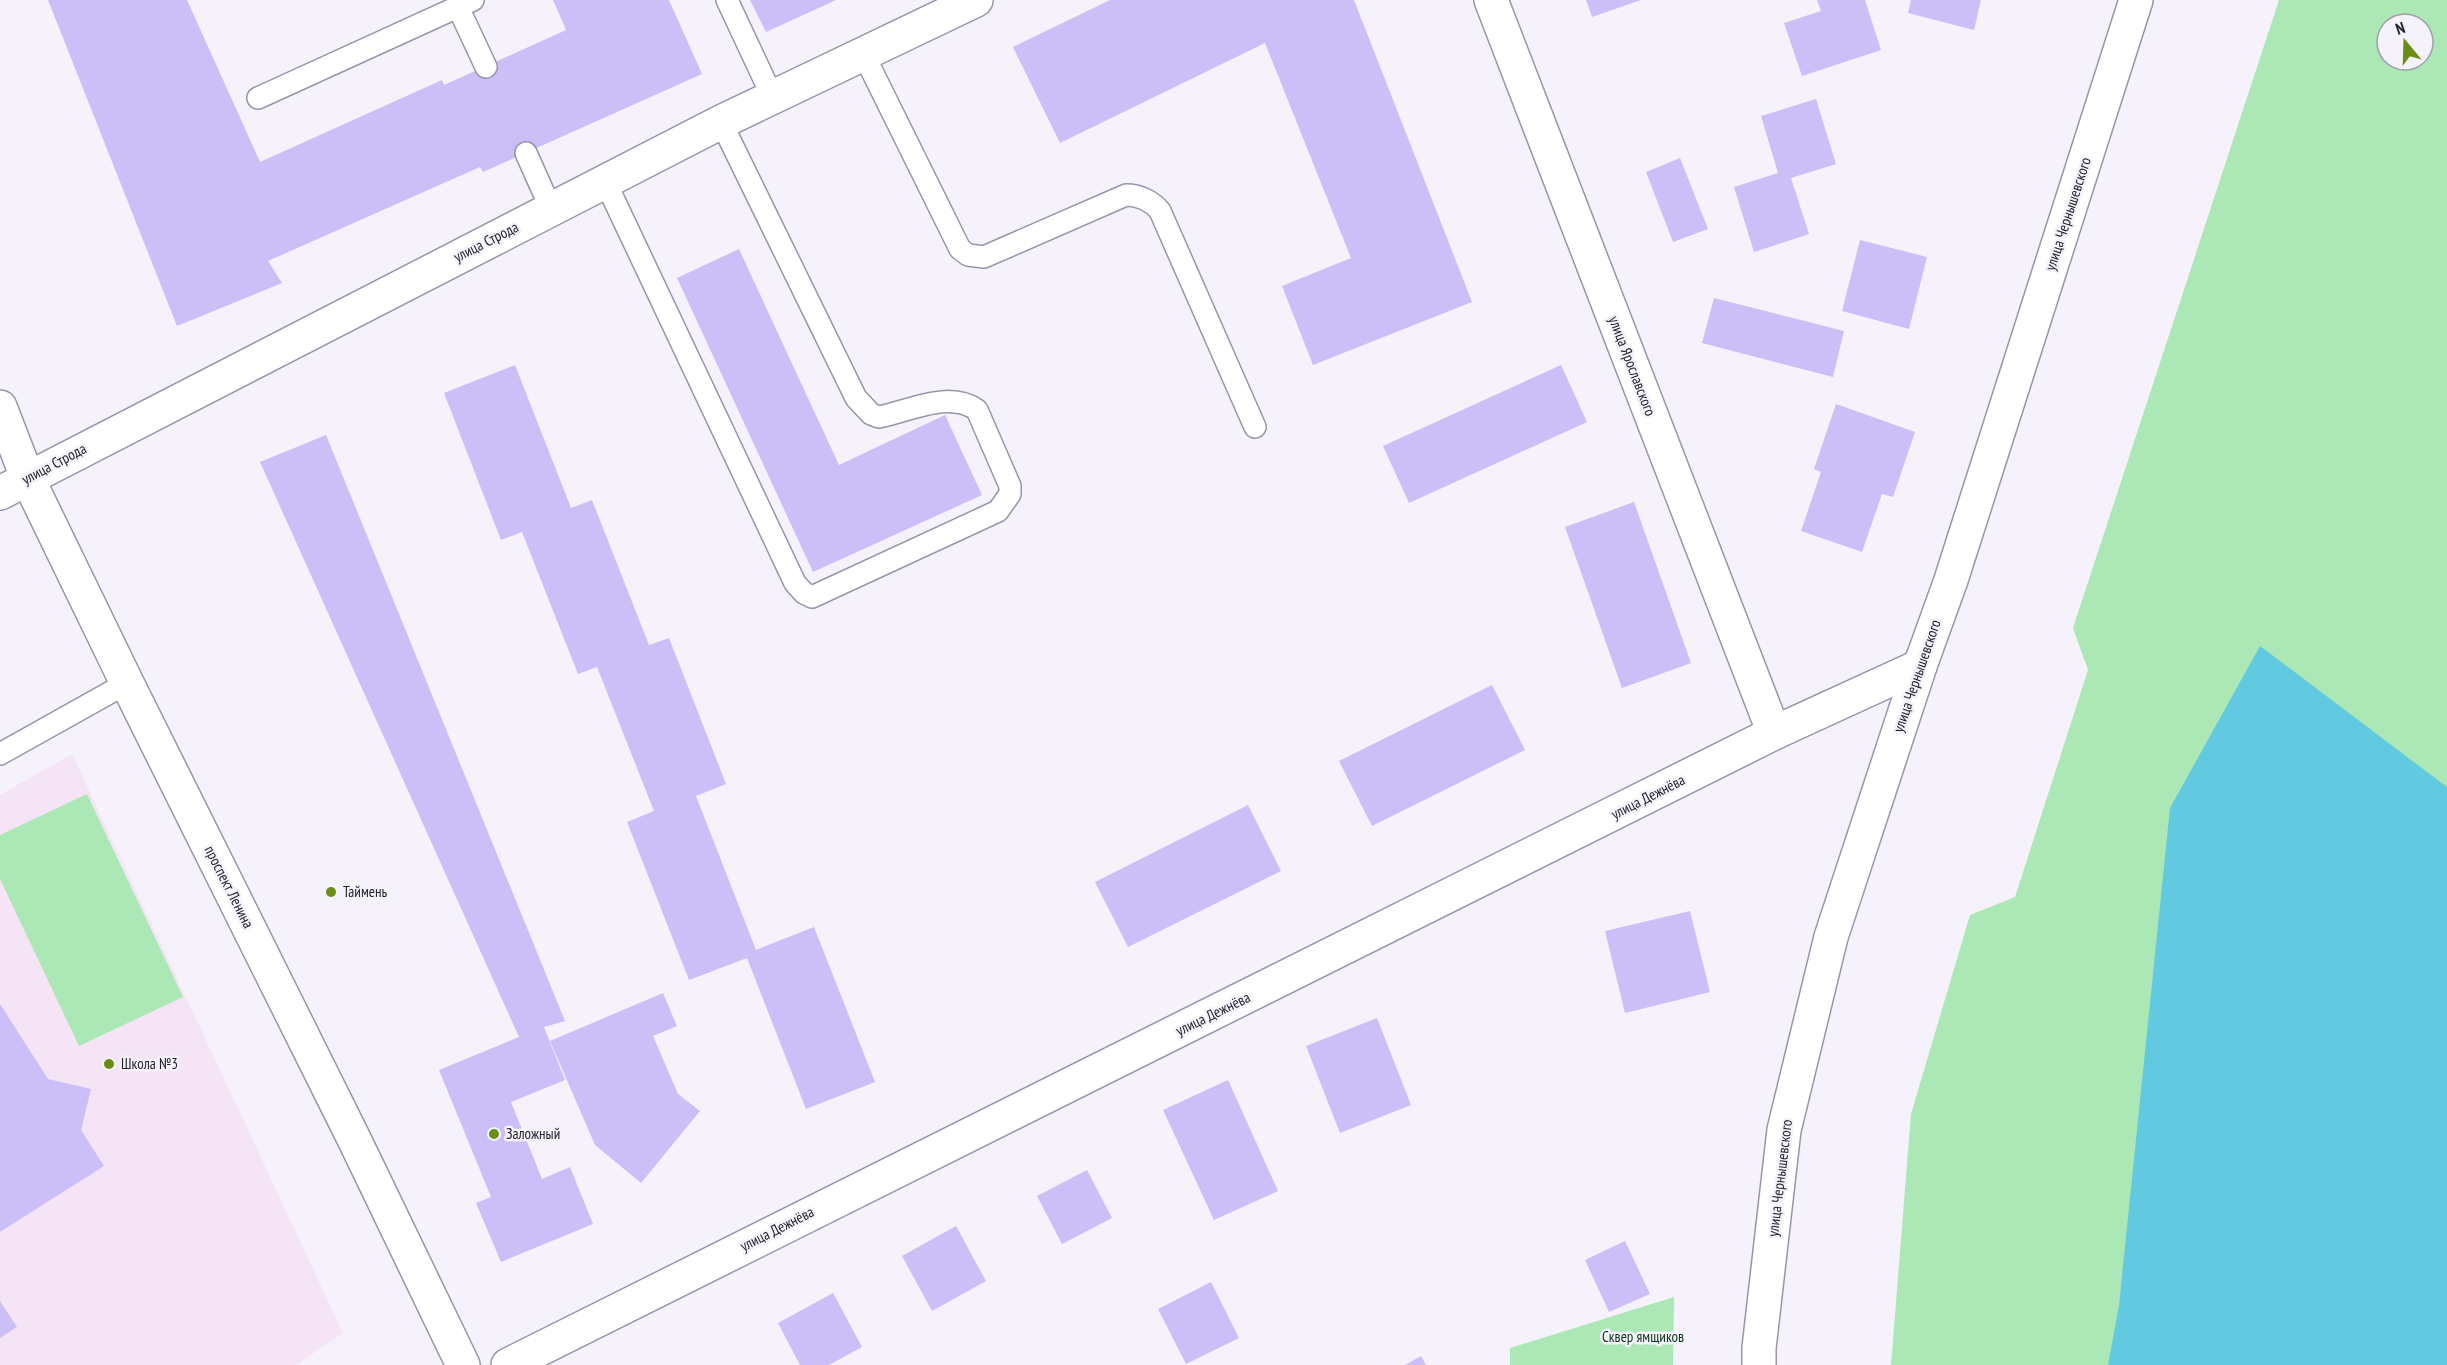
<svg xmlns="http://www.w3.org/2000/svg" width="2447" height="1365" viewBox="0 0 2447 1365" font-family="'PT Sans Narrow',sans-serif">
	<rect width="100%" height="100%" fill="#f5f2fc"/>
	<polygon fill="#f5e4f5" points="72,754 343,1333 296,1365 0,1365 0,795"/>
	<g fill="#abe8b5" fill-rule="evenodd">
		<path d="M2279,0H2447V1365H1891L1911,1114L1970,915L2015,897L2088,670L2073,628ZM2387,24H2423V60H2387Z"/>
		<polygon points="87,794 183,997 79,1046 0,879 0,835"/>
		<polygon points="1674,1297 1673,1365 1510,1365 1510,1348"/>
	</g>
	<polygon fill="#62cae0" points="2260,646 2447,787 2447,1365 2108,1365 2119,1305 2170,808"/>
	<g fill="#ccbef7">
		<polygon points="48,0 187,0 260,162 442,80 444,85 566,30 553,0 669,0 702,74 483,172 480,167 268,261 282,283 177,326"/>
		<polygon points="750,0 836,0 766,32"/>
		<polygon points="1110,0 1354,0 1472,302 1313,365 1282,286 1351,258 1265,43 1060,143 1013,47"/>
		<polygon points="1586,0 1641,0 1592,17"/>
		<polygon points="1817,0 1865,0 1881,50 1802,76 1784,23 1821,11"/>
		<polygon points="1911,0 1981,0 1974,30 1908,13"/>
		<polygon points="1816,99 1836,164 1791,178 1809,234 1754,252 1734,187 1778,173 1761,116"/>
		<polygon points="1680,158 1708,229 1673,242 1646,172"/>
		<polygon points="1860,240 1927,257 1909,329 1842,311"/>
		<polygon points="739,249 839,465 945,415 982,495 813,572 677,278"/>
		<polygon points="1714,298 1844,331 1833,377 1702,343"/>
		<polygon points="515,365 571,508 592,500 649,645 669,638 726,784 696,796 756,950 814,927 875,1082 806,1109 747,958 689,980 627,822 654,811 597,667 578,674 522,532 501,540 444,393"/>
		<polygon points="1561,365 1587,422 1409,503 1383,446"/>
		<polygon points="1836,404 1915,432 1893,497 1882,494 1862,552 1801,531 1821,472 1814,469"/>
		<polygon points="326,435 565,1021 544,1027 565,1080 511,1102 542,1179 570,1167 593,1224 501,1262 476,1203 491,1197 439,1070 519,1037 260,462"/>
		<polygon points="1634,502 1691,663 1622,688 1565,527"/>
		<polygon points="1492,685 1525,750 1372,826 1339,761"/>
		<polygon points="1248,805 1281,871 1128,947 1095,882"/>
		<polygon points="1690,911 1710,992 1625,1013 1605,931"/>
		<polygon points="663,993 677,1026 653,1036 678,1094 700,1111 641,1183 595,1145 550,1041"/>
		<polygon points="0,1004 48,1079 91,1089 81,1130 104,1166 0,1232"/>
		<polygon points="1377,1018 1411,1105 1340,1133 1306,1046"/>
		<polygon points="1228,1080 1278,1191 1214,1220 1163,1110"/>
		<polygon points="1087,1170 1112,1218 1062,1244 1037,1196"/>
		<polygon points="956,1226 986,1281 932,1311 902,1256"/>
		<polygon points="1625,1241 1650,1294 1609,1312 1585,1260"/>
		<polygon points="1211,1282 1239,1338 1186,1364 1158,1309"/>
		<polygon points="833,1293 862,1347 829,1365 800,1365 778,1323"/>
		<polygon points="0,1301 17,1327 0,1338"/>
		<polygon points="1421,1356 1426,1365 1405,1365"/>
	</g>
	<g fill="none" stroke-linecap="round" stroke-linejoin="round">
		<defs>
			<g id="service">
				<polyline points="727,0 772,96"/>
				<polyline points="458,7 486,67"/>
				<path d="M863,53L960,249L968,255L984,257L1126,195C1139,195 1152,201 1160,211L1255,427"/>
				<polyline points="258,98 473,0"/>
				<polyline points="526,153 551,209"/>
				<path d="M605,181L795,583L804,593L812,597L998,511L1010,494V486L977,410C949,390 910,411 879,417L871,414L856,398L721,122"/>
				<polyline points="0,754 127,683"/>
			</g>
			<g id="minor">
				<polyline points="1491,0 1774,733"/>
				<polyline points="0,493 721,122 976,0"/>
			</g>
			<g id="secondary">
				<polyline points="0,407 27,477 127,683 355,1141 463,1365"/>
				<polyline points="508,1365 1774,733 1920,666"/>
				<polyline points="1759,1365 1759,1348 1784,1130 1831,937 1920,666 1951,580 2136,0"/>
			</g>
		</defs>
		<use href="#service" stroke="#9994aa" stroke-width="24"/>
		<use href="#minor" stroke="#9994aa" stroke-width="36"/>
		<use href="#secondary" stroke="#9994aa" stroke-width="36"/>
		<use href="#service" stroke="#fff" stroke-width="21"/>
		<use href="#minor" stroke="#fff" stroke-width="33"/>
		<use href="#secondary" stroke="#fff" stroke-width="33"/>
	</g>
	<g fill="#6a8d13" stroke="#f5f2fc" stroke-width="2">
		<circle cx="331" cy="892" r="6"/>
		<circle cx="109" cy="1064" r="6"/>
		<circle cx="494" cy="1134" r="6"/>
	</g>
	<g text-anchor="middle" stroke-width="5" stroke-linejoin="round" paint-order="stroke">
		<g font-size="15" fill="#232129" stroke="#f5f2fc">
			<text transform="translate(2068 214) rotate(-72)" y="5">улица Чернышевского</text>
			<text transform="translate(486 242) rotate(-27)" y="5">улица Строда</text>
			<text transform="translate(1632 366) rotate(69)" y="5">улица Ярославского</text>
			<text transform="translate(54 464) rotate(-28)" y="5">улица Строда</text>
			<text transform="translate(1917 676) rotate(-71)" y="5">улица Чернышевского</text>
			<text transform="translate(1648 797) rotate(-27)" y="5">улица Дежнёва</text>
			<text transform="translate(229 887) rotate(63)" y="5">проспект Ленина</text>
			<text transform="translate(1213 1014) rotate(-26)" y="5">улица Дежнёва</text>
			<text transform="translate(1780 1178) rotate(-83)" y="5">улица Чернышевского</text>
			<text transform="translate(777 1229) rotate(-27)" y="5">улица Дежнёва</text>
		</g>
		<g font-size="15" fill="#232129" stroke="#f5f2fc" text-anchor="start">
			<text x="343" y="897">Таймень</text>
			<text x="121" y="1069">Школа №3</text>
			<text x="506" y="1139">Заложный</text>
		</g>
		<g font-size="15" fill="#053715" stroke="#f5f2fc">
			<text x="1643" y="1342">Сквер ямщиков</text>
		</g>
	</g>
	<g transform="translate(2405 42) rotate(341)"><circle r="28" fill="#f5f2fc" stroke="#a19ea8" stroke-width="1.5"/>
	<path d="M0-4.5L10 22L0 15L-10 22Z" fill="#6a8d13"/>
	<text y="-9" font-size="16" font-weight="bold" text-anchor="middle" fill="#232129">N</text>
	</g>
</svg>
